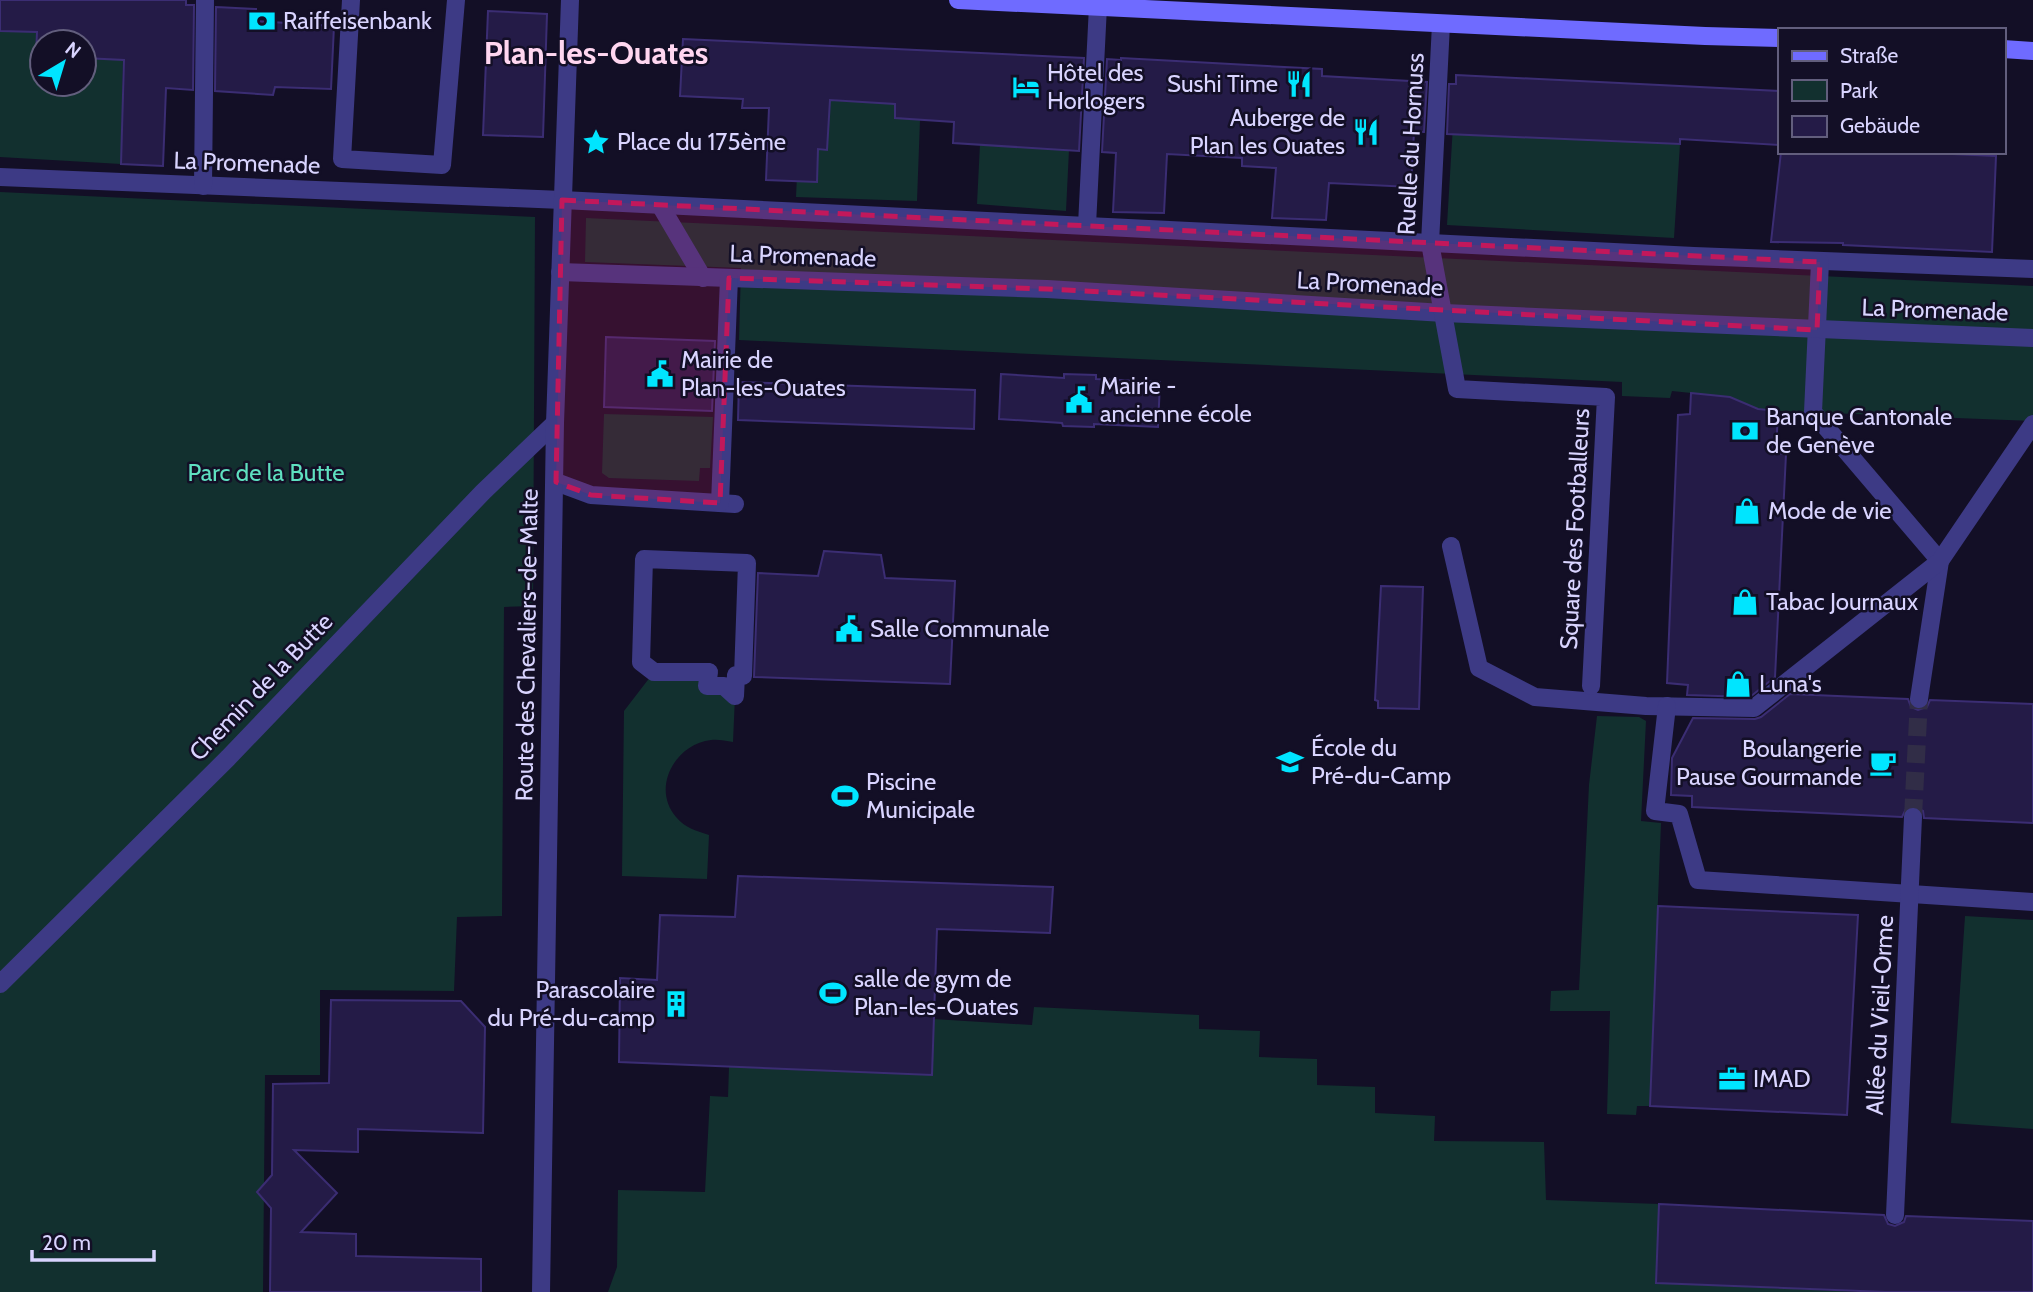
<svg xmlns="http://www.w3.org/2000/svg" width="2033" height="1292" viewBox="0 0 2033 1292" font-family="Cabin,sans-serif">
	<rect width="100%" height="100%" fill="#130f26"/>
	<g fill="#12302f">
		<polygon points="0,31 37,32 36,56 42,57 42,84 84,84 84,58 123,60 121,164 0,157"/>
		<polygon points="803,44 850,47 847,101 895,104 895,118 920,120 917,201 796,197"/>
		<polygon points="1456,75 1563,80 1560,138 1680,144 1674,238 1447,225"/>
		<polygon points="980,144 1069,150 1066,211 977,204"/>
		<polygon points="0,192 535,217 533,606 504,607 502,916 457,917 454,991 320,990 320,1075 265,1075 263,1292 0,1292"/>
		<polygon points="586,218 2033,286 2033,421 1778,411 1758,409 1730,397 1672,391 1670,398 1622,396 1622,382 739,340 741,268 585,262"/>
		<polygon points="604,414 713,417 710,468 700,468 699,481 609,478 602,473"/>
		<path d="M654,672H709L735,696L733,742C726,741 718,739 711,740C675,744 651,788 676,817C685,828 697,831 709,835L707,879L622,876L624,711Z"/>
		<polygon points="1597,716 1639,717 1646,721 1641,821 1661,823 1650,1106 1637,1106 1636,1115 1607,1114 1610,1011 1550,1011 1551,991 1579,990 1589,785"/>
		<polygon points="1965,916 2033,920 2033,1129 1951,1123"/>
		<polygon points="1034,1007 1199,1015 1199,1029 1260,1031 1259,1057 1317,1059 1317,1085 1375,1087 1375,1113 1435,1116 1434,1141 1544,1142 1546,1200 1659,1204 1657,1283 1860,1292 608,1292 617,1267 618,1190 705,1192 710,1096 728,1097 729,1067 931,1075 933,1019 1032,1025"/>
	</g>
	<g fill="#241b47" stroke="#3b2d73" stroke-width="2">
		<polygon points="0,0 186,0 186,5 194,5 193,90 166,88 163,166 121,164 124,60 84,58 84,42 42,42 42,57 36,56 37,32 0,31"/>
		<polygon points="216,7 256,9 256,21 334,26 331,89 275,87 273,95 215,91"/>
		<polygon points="488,11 547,14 543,137 483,135"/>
		<polygon points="683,39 1084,58 1079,151 953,143 954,122 895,118 895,104 830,100 827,150 818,149 817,182 766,180 769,108 742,108 743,99 680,96"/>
		<polygon points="1121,58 1322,69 1322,76 1427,82 1424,132 1414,132 1411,187 1329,183 1326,220 1272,218 1276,168 1242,166 1242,158 1167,154 1164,213 1113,212 1116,153 1102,152 1107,59 1121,60"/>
		<polygon points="1456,75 1779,91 1779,145 1680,139 1680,144 1447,134 1449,84 1456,84"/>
		<polygon points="1781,152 1908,152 1996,156 1992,252 1843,245 1843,243 1771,242"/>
		<polygon points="606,337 715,341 712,411 604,407"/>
		<polygon points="1001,374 1064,378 1064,374 1096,375 1096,379 1160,382 1158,427 1094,424 1094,427 1063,426 1062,423 999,419"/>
		<polygon points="739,382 975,390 974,429 738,420"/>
		<polygon points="1691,393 1730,397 1758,409 1778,411 1776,453 1786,454 1775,677 1750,697 1687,695 1688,685 1667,683 1678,415 1690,414"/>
		<polygon points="824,551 881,555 885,578 955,581 950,684 754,677 758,573 818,576"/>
		<polygon points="1381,586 1423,587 1419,709 1378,708 1378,701 1375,700"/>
		<polygon points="1790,694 1908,699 1911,707 1918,710 1927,707 1930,700 2033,704 2033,823 1924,818 1923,811 1914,806 1907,807 1902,817 1692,807 1692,796 1671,795 1672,758 1693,718 1755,719 1761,717"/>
		<polygon points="738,876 1053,887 1050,933 937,929 932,1075 619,1062 620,978 657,980 660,915 735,917"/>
		<polygon points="1658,906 1858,915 1847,1115 1650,1106"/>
		<polygon points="331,1000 461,1001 485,1027 483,1133 358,1129 358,1152 294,1150 337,1193 301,1232 356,1234 356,1256 481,1259 481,1292 270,1292 271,1208 257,1192 272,1175 273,1084 329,1083"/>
		<polygon points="1659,1204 1884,1215 1888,1224 1895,1226 1904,1222 1906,1216 2033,1221 2033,1292 1886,1292 1656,1283"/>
	</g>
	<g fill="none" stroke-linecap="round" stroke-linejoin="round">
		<polyline stroke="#312d47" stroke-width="18" stroke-dasharray="18 9" stroke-linecap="butt" points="1913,817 1919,699"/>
		<g stroke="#3d3a85" stroke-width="18">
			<polyline points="0,177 562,200 1694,256 2033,269"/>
			<polyline points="660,205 703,278"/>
			<polyline points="1820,262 1813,412 1940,561 1919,699"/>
			<polyline points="560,272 1047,289 1444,313 2033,338"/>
			<polyline points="556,482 591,495 735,504"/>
			<polyline points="720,503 729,278"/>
			<polyline points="1451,546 1479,668 1535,697 1646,706 1754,708 1940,561 2033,424"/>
			<polygon points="644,559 747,563 743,676 736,675 735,696 724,686 707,686 709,672 654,672 641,662"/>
			<polyline points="1667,706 1655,811 1679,814 1698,880 2033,902"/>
			<polyline points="1895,1215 1913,817"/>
		</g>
		<g stroke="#3d3a85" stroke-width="18">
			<polyline points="351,0 342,159 442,165 456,0"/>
			<polyline points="1441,24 1430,243 1457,389 1606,397 1591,686"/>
			<polyline points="203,186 205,0"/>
			<polyline points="1087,225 1098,6"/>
			<polyline points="0,984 228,758 483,492 555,423"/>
			<polyline points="541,1292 555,423 570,0"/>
		</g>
		<g stroke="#6f6bff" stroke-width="18">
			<polyline points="958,0 1705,36 1779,38"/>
			<polyline points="2003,49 2033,51"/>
		</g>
	</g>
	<path fill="#c2185b" fill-opacity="0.2" stroke="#c2185b" stroke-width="5" stroke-dasharray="14 9" stroke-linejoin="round" d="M562,200L1820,262L1817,330L1047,289L729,278L720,503L591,495L556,482Z"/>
	<defs>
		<symbol id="bank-bare" viewBox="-9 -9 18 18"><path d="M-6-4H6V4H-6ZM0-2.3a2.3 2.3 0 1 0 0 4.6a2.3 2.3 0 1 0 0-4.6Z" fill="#00e5ff" stroke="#130f26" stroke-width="2.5" paint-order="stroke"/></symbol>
		<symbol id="restaurant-bare" viewBox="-9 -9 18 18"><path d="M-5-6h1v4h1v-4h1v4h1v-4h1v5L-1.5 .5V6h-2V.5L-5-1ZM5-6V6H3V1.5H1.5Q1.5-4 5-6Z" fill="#00e5ff" stroke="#130f26" stroke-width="2.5" paint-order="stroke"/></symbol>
		<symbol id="hotel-bare" viewBox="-9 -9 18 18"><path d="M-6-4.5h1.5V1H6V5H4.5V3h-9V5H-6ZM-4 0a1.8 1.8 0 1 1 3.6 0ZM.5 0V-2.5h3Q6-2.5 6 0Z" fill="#00e5ff" stroke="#130f26" stroke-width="2.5" paint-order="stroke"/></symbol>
		<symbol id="sight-bare" viewBox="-9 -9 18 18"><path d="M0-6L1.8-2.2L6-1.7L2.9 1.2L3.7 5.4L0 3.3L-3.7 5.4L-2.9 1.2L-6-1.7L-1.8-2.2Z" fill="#00e5ff" stroke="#130f26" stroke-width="2.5" paint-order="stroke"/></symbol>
		<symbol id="civic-bare" viewBox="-9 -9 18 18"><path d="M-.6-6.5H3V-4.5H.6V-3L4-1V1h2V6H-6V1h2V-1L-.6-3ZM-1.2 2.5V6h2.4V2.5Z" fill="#00e5ff" stroke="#130f26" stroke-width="2.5" paint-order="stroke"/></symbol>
		<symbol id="shop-bare" viewBox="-9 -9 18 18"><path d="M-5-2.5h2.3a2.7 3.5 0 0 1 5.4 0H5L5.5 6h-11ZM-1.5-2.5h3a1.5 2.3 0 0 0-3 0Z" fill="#00e5ff" stroke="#130f26" stroke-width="2.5" paint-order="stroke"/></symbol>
		<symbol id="school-bare" viewBox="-9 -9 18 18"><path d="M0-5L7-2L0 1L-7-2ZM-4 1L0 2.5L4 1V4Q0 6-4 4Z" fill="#00e5ff" stroke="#130f26" stroke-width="2.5" paint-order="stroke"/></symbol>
		<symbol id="cafe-bare" viewBox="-9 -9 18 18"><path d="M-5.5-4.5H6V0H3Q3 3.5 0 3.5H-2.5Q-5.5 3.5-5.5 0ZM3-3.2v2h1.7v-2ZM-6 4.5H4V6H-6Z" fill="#00e5ff" stroke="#130f26" stroke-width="2.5" paint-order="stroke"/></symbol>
		<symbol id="stadium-bare" viewBox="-9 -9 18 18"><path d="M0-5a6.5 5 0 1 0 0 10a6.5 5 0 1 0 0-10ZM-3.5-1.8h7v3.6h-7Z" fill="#00e5ff" stroke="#130f26" stroke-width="2.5" paint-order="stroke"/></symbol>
		<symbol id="building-bare" viewBox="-9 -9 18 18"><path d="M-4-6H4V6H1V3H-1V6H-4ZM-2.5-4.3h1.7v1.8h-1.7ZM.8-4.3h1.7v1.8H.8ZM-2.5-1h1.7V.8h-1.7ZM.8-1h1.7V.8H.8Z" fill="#00e5ff" stroke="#130f26" stroke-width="2.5" paint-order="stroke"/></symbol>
		<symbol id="office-bare" viewBox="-9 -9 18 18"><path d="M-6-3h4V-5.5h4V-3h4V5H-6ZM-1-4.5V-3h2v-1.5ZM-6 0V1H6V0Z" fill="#00e5ff" stroke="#130f26" stroke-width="2.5" paint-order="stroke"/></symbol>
	</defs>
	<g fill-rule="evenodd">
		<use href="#bank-bare" x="243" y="2" width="38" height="38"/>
		<use href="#restaurant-bare" x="1280" y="65" width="38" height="38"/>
		<use href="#hotel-bare" x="1007" y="68" width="38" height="38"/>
		<use href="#restaurant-bare" x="1347" y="113" width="38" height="38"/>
		<use href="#sight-bare" x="577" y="123" width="38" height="38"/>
		<use href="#civic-bare" x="641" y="355" width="38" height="38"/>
		<use href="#civic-bare" x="1060" y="381" width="38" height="38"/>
		<use href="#bank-bare" x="1726" y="412" width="38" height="38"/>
		<use href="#shop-bare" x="1728" y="492" width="38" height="38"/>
		<use href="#shop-bare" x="1726" y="583" width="38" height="38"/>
		<use href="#civic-bare" x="830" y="610" width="38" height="38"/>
		<use href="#shop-bare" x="1719" y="665" width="38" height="38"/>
		<use href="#school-bare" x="1271" y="743" width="38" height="38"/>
		<use href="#cafe-bare" x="1864" y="744" width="38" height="38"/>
		<use href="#stadium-bare" x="826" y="777" width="38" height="38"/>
		<use href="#stadium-bare" x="814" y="974" width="38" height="38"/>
		<use href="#building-bare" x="657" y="985" width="38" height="38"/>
		<use href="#office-bare" x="1713" y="1060" width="38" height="38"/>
	</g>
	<g text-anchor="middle" stroke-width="5" stroke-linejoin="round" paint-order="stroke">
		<g font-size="24" fill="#d9d4ff" stroke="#130f26" text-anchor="start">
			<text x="283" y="29">Raiffeisenbank</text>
			<text x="1047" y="81">Hôtel des<tspan x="1047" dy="28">Horlogers</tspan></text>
			<text x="1278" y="92" text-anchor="end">Sushi Time</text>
			<text x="1345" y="126" text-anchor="end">Auberge de<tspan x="1345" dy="28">Plan les Ouates</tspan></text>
			<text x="617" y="150">Place du 175ème</text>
			<text x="681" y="368">Mairie de<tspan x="681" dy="28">Plan-les-Ouates</tspan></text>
			<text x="1100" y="394">Mairie -<tspan x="1100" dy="28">ancienne école</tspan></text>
			<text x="1766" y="425">Banque Cantonale<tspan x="1766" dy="28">de Genève</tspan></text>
			<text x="1768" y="519">Mode de vie</text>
			<text x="1766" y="610">Tabac Journaux</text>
			<text x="870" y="637">Salle Communale</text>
			<text x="1759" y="692">Luna's</text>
			<text x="1311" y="756">École du<tspan x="1311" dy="28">Pré-du-Camp</tspan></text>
			<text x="1862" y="757" text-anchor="end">Boulangerie<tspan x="1862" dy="28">Pause Gourmande</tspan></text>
			<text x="866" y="790">Piscine<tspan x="866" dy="28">Municipale</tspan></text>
			<text x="854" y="987">salle de gym de<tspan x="854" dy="28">Plan-les-Ouates</tspan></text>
			<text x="655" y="998" text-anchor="end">Parascolaire<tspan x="655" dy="28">du Pré-du-camp</tspan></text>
			<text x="1753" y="1087">IMAD</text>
		</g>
		<g font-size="24" fill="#d9d4ff" stroke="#130f26">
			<text transform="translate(1411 144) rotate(-87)" y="8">Ruelle du Hornuss</text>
			<text transform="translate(247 163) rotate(2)" y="8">La Promenade</text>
			<text transform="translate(803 256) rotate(2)" y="8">La Promenade</text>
			<text transform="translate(1370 284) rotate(3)" y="8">La Promenade</text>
			<text transform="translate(1935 310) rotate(2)" y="8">La Promenade</text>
			<text transform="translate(1575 529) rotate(-87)" y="8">Square des Footballeurs</text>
			<text transform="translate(527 645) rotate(-89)" y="8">Route des Chevaliers-de-Malte</text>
			<text transform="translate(261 687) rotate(-46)" y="8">Chemin de la Butte</text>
			<text transform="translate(1880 1015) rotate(-87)" y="8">Allée du Vieil-Orme</text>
		</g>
		<g font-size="24" fill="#5fe0c0" stroke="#130f26">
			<text x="266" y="481">Parc de la Butte</text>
		</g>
		<g font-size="32" font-weight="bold" fill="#ffd6f0" stroke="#130f26">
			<text x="596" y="64">Plan-les-Ouates</text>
		</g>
	</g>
	<rect x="1778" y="28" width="228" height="126" fill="#130f26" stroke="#625e7d" stroke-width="2"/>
	<rect x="1792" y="51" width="35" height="10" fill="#6f6bff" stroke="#625e7d" stroke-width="2"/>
	<text x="1840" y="63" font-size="21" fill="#d9d4ff">Straße</text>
	<rect x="1792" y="80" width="35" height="21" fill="#12302f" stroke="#625e7d" stroke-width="2"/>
	<text x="1840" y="98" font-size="21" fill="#d9d4ff">Park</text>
	<rect x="1792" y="116" width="35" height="21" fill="#241b47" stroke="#625e7d" stroke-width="2"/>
	<text x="1840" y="133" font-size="21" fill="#d9d4ff">Gebäude</text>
	<g transform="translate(63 63) rotate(38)"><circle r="33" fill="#130f26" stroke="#625e7d" stroke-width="2"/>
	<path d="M0-5L12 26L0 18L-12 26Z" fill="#00e5ff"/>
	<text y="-10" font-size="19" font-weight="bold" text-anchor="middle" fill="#d9d4ff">N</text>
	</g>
	<path d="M32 1250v10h122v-10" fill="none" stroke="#d9d4ff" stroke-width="3.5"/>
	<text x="42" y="1250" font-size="21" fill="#d9d4ff" stroke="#130f26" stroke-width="5" paint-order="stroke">20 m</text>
</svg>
